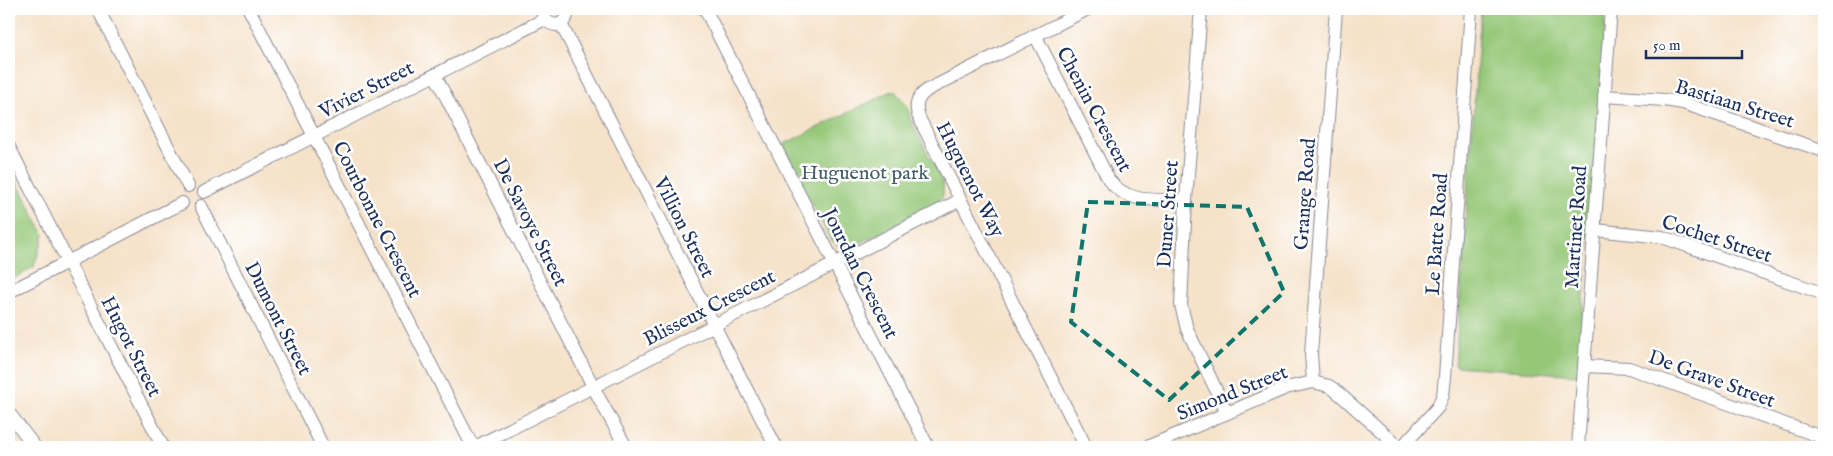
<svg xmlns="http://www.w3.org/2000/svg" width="1833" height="456" viewBox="0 0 1833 456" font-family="'IM FELL English',serif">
	<rect width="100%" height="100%" fill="#fff"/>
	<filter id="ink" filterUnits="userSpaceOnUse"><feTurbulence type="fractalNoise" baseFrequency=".02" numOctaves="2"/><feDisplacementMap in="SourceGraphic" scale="10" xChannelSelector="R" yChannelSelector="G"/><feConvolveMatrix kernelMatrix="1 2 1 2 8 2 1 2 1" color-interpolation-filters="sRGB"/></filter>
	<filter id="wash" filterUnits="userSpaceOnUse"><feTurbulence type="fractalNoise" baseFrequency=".0096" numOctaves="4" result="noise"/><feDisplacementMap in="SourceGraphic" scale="20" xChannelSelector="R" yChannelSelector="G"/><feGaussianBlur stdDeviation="1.12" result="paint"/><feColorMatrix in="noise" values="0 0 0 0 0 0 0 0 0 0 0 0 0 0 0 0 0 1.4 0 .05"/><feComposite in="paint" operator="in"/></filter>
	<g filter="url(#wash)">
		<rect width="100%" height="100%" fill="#f5e2c9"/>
		<g fill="#95c777" stroke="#587b6a">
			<polygon points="1481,9 1606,9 1578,375 1455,366"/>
			<polygon points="894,90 908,107 910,119 943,183 943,196 936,205 852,247 840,247 830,239 782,145"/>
			<polygon points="9,166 44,235 34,267 9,281"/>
		</g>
	</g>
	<g filter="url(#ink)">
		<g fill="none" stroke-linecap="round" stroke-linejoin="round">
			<defs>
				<g id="minor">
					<polyline points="98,9 188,186"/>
					<polyline points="249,9 473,447"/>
					<path d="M544,9C541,18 548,24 556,25C564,23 569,17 567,9"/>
					<polyline points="705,9 928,447"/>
					<polyline points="1201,9 1186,200 1181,305 1187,329 1227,413"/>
					<polyline points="561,24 776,447"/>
					<path d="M1035,35L1109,180C1128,205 1157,199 1186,200"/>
					<polyline points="435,75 599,398 626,447"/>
					<polyline points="1604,96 1664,100 1683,103 1824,151"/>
					<polyline points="9,147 163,447"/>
					<polyline points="204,192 545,19"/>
					<polyline points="201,206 323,447"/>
					<polyline points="1595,230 1662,237 1824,294"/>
					<polyline points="9,292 182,203"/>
					<polyline points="1584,366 1629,368 1824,438"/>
					<polyline points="1313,382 1311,354 1336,9"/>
					<polyline points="9,413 35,447"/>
					<polyline points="475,447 960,200"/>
					<path d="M1086,447L920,120C914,107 916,97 929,89L1088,9"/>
					<polyline points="1147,447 1286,388 1313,382 1329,386 1335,390 1399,447"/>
					<polyline points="1402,447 1438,407 1443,395 1445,377 1471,9"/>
					<polyline points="1578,447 1611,9"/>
				</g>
			</defs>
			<use href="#minor" stroke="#888894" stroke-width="14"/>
			<use href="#minor" stroke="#fff" stroke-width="12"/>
		</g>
	</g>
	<path fill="none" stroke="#0f766e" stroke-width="4" stroke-dasharray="10 6" stroke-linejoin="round" d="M1088,202L1247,207L1284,292L1169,400L1071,322Z"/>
	<g text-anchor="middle" stroke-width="5" stroke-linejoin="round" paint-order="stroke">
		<g font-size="20" fill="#1b2f5e" stroke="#fff">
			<text transform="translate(366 89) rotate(-27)" y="7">Vivier Street</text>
			<text transform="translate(1735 103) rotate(17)" y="7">Bastiaan Street</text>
			<text transform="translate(1095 109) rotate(62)" y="7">Chenin Crescent</text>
			<text transform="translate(971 179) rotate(63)" y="7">Huguenot Way</text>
			<text transform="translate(1304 194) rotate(-86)" y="7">Grange Road</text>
			<text transform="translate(1167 214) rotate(-86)" y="7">Duner Street</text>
			<text transform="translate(378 219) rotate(63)" y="7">Courbonne Crescent</text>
			<text transform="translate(531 222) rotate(63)" y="7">De Savoye Street</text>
			<text transform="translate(685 227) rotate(63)" y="7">Villion Street</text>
			<text transform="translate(1575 227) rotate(-86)" y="7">Martinet Road</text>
			<text transform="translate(1436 234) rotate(-86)" y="7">Le Batte Road</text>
			<text transform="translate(1717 238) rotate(18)" y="7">Cochet Street</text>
			<text transform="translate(861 273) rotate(63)" y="7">Jourdan Crescent</text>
			<text transform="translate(709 307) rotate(-27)" y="7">Blisseux Crescent</text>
			<text transform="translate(279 318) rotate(63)" y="7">Dumont Street</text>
			<text transform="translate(132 346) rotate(63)" y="7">Hugot Street</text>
			<text transform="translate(1712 378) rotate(20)" y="7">De Grave Street</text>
			<text transform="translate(1232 392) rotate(-22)" y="7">Simond Street</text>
		</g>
		<g font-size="20" fill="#405d66" stroke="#fff">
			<text x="865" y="179">Huguenot park</text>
		</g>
	</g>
	<rect width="1833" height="456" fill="none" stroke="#fff" stroke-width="30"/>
	<path d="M1646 50v8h96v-8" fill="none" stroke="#1b2f5e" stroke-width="2.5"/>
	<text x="1653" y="50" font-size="15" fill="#1b2f5e" stroke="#ffffff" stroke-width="4" paint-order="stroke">50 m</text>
</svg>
